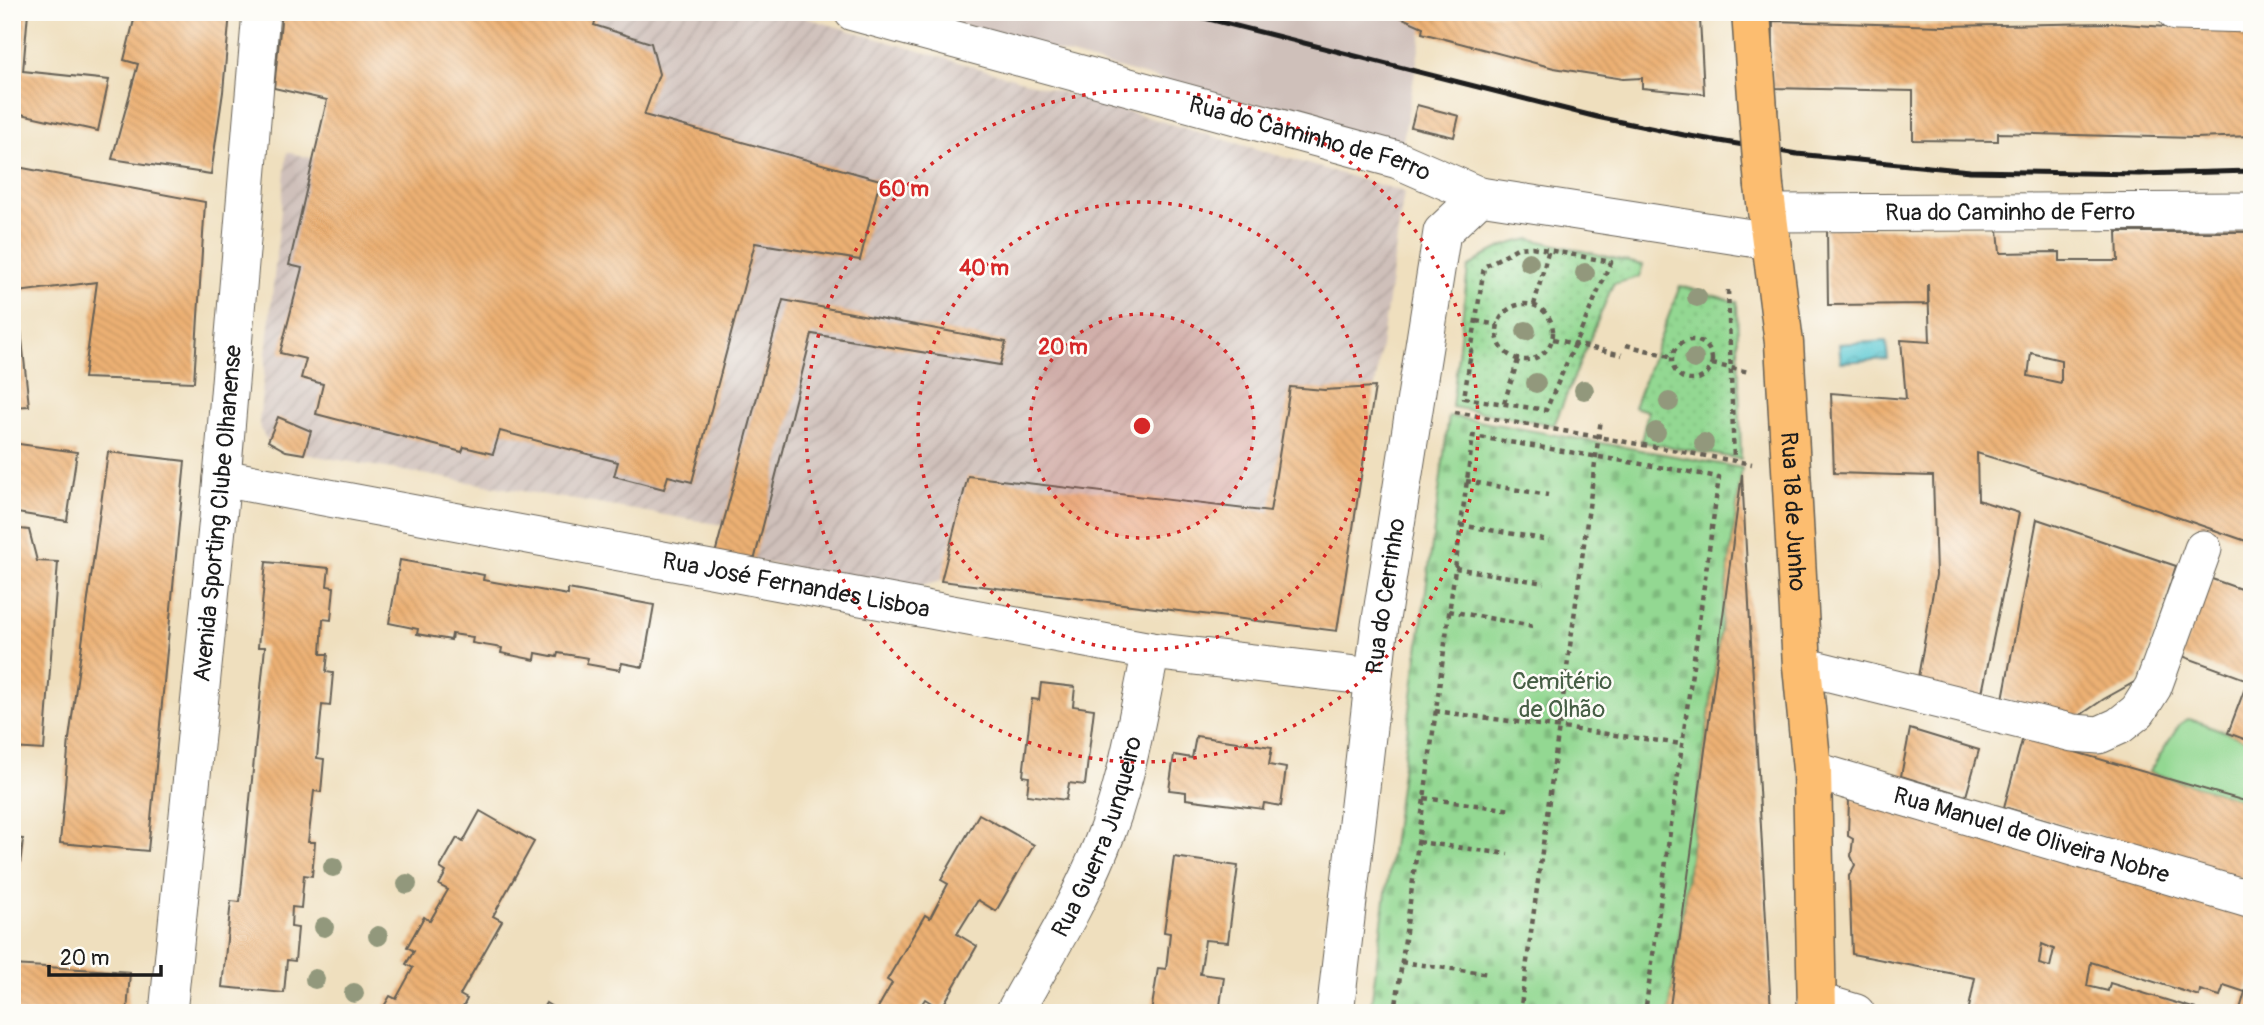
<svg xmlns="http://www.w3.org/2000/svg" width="2264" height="1025" viewBox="0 0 2264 1025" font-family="Pangolin,sans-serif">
	<defs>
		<pattern id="industrial-furrows" width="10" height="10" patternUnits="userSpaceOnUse" patternTransform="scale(1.75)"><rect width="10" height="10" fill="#cfc0ba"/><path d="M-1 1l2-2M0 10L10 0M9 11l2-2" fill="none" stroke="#b1a49f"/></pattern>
		<pattern id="cemetery-stones" width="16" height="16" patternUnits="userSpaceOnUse" patternTransform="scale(1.75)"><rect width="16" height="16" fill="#93d892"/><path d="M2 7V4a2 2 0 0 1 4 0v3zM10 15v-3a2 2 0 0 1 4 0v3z" fill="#7eb97d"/></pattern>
		<pattern id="park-dots" width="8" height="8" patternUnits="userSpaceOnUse" patternTransform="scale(1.75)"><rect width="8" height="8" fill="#93d892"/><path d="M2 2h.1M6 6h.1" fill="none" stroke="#7eb97d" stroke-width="1.8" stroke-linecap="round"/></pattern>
		<pattern id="water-waves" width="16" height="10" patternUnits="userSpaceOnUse" patternTransform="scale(1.75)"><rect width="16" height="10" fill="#5ecad4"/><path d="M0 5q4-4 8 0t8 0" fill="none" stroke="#51adb5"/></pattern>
		<pattern id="building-back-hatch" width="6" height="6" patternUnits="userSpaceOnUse" patternTransform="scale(1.75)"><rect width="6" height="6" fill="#ecb073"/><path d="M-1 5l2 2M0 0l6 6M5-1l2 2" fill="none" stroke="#ca9763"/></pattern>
	</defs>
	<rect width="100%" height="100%" fill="#fdfcf7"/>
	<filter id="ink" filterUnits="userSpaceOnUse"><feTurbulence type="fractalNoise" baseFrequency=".0143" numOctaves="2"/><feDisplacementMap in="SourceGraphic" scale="14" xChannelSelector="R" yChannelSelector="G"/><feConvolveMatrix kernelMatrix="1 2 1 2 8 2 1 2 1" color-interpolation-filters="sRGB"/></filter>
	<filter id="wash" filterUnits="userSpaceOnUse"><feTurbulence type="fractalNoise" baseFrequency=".00686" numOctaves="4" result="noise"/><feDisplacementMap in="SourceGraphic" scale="28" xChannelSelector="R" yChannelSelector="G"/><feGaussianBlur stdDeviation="1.57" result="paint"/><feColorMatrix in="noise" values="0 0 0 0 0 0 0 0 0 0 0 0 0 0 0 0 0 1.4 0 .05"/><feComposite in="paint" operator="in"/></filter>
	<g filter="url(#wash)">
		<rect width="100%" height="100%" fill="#efdfbe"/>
		<polygon fill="url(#industrial-furrows)" points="282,12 786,12 1404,192 1375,387 1324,390 1290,387 1270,512 968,476 941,581 922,586 903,587 754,561 723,525 286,451 268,441 260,429 259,422 287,152 315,159 327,100 274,88"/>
		<polygon fill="#cfc0ba" points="913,12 1389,12 1423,27 1402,146"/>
		<polygon fill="#93d892" stroke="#587a57" stroke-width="2" points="2188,719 2197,721 2252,742 2252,803 2149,772 2180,724"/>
		<polygon fill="url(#cemetery-stones)" stroke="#587a57" stroke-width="2" points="1449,416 1742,468 1669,1013 1370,1013"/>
		<g fill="url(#park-dots)" stroke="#587a57" stroke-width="2">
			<path d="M1531,239L1643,265L1639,277L1613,284L1554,425L1452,407L1468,268C1488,252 1506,243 1531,239Z"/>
			<polygon points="1680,286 1737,302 1741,459 1641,442 1648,411 1634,407"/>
		</g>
		<polygon fill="url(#water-waves)" stroke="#3d7378" stroke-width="2" points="1886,341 1888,359 1841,362 1839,344"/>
		<g id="blocks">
			<g fill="url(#building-back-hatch)" fill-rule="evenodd">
				<polygon points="12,12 28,12 23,71 109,80 98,131 12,112"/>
				<polygon points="136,12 230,12 223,92 211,174 112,159 138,64 124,60"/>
				<polygon points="282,12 598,12 594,25 651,43 659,74 644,115 880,180 860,260 755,243 692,482 668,476 664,489 614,476 618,462 500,431 493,454 464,447 462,452 316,414 323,384 301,378 306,359 280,353 302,268 289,265 327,100 274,88"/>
				<polygon points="1389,12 1700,19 1704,94 1642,88 1642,78 1623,79 1554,68 1422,33 1423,27"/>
				<polygon points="1773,21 1943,26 2109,23 2166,27 2252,27 2252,136 2195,138 1998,133 1998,141 1913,140 1913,91 1772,88"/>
				<polygon points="1417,105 1459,116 1454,137 1411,127"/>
				<polygon points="12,166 205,202 194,382 84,378 97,282 17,292 29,406 12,407"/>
				<path d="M1827,228L1998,230L2000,253L2060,252V261H2118L2117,232H2252V543L2113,495L1977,453L1978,500L2019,513L1981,698L1917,683L1936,575L1933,476L1834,473L1831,393L1906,399L1901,340L1930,342L1928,284V304L1828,305ZM2031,353L2061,360V383L2028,376Z"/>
				<polygon points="783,300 1006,342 1000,365 812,334 754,561 715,554"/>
				<polygon points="1290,387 1324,390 1375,387 1337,631 941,581 968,476 1270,512"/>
				<polygon points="278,417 311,431 304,454 286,451 268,441"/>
				<polygon points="12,443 77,452 67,521 17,513 20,529 29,530 37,561 58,562 44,750 12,748"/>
				<polygon points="108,452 185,461 148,851 60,843 69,739"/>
				<polygon points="1742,474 1771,1013 1669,1013 1678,951"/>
				<polygon points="2037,519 2176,566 2138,680 2104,699 2076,718 2003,699"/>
				<polygon points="400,560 484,575 483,580 568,595 568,589 654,605 643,667 622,663 620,670 586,664 588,658 558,653 557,657 536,653 535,660 501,653 502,648 472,643 473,637 452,634 451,640 417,634 418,629 389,623"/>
				<polygon points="266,562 329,568 327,586 334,587 331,620 323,619 321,654 328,654 326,672 333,673 330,706 322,705 317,758 324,759 321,792 314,791 308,842 315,842 312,876 304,875 301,908 292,907 291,927 298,928 295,961 287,960 284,993 222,987 231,901 240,902 265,647 258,647"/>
				<polygon points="2209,578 2252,593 2252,742 2228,733 2248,680 2182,656"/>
				<polygon points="1041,683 1075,687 1073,706 1094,709 1085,785 1069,783 1066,800 1027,795 1029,777 1023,776 1032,699 1039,700"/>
				<polygon points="1910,729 1979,750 1966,796 1901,776"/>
				<polygon points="1196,736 1272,747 1269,765 1286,768 1281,806 1264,803 1263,809 1186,799 1186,792 1169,790 1174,755 1192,758"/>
				<polygon points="2023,737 2252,803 2252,882 2004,807"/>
				<path d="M1849,798L2252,913V976L2245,992L2224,985L2220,996L2200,990L2199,996L2091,962L2087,986L2108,991L2110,983L2196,1009L2195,1013H1968L1975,978L1852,954L1849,876L1855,865L1851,856L1853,839L1848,836ZM2042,944L2054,949L2050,967L2039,964Z"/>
				<polygon points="480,811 534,842 493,916 502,921 460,995 467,999 460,1013 380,1013 390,996 396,999 413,968 406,964 414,951 407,947 424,917 430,921 448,890 439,885 446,872 440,868 457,838 463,842"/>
				<polygon points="979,814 1034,845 996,911 978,900 957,934 977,946 941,1009 925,999 916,1013 875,1013 892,983 887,980 925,915 930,918 948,884 941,880"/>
				<polygon points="12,838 23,839 19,874 12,874"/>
				<polygon points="1174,857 1238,866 1228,942 1205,940 1203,956 1200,974 1224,977 1219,1013 1151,1013 1158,968 1166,969 1170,933 1164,932"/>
				<polygon points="12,965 130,972 127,1013 12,1013"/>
				<polygon points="2245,992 2252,994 2252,1013 2239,1013"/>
				<polygon points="546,1003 562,1013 540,1013"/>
			</g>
		</g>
	</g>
	<g filter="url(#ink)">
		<use href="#blocks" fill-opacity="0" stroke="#666055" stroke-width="2"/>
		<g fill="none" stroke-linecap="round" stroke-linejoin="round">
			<defs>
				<g id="minor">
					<path id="s1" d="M853,12L1398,160L1480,196L1770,241"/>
					<polyline points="2176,12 2252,14"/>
					<path id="s2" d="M1767,213L2252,211"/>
					<path id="s3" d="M222,478L1151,651L1373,677"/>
					<polyline points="1802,666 2073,733 2099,735 2119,726 2138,711 2153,687 2203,549"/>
					<path id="s4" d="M1812,770L2252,900"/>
					<polyline points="1816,1001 1856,1013"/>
					<path id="s5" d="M168,1013L222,478L261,12"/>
					<path id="s6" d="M1014,1013C1044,958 1078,905 1101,847C1127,785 1137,716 1151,651"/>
					<path id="s7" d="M1335,1013L1379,632L1442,232L1480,196"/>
				</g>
				<g id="major">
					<polyline points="1751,12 1758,110"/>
					<path id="s8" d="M1764,186L1784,343L1802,666L1812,770L1817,1013"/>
				</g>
			</defs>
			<use href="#minor" stroke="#666055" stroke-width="39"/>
			<use href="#major" stroke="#666055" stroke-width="41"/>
			<g stroke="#666055" stroke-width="4.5" stroke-dasharray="5 5" stroke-linecap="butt">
				<polygon points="1532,247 1611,262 1546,410 1464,398 1484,267 1517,248"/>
				<polyline points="1728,290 1734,461"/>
				<circle cx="1525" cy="332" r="28"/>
				<polyline points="1534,305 1549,249"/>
				<polyline points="1476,321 1498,325"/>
				<polyline points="1553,339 1622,355"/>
				<circle cx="1692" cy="360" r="20"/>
				<polyline points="1626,345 1673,357"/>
				<polyline points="1712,364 1749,372"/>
				<polyline points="1504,403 1518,360"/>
				<polyline points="1455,412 1752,464"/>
				<polyline points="1466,481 1548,495"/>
				<polyline points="1460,525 1549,540"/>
				<polyline points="1455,568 1544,583"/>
				<polyline points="1449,611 1533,626"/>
				<polyline points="1435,711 1682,744"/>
				<polyline points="1424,798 1513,810"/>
				<polyline points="1418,842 1508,854"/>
				<polyline points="1401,962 1490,974"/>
				<polyline points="1395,1013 1473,436 1719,477 1645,1013"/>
				<polyline points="1520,1013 1601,419"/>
			</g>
			<use href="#minor" stroke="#fff" stroke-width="37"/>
			<use href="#major" stroke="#fcbd6f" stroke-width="38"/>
			<polyline stroke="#1c1c1c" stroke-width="5" points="1181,12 1597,117 1684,135 1797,154 1970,171 2139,174 2252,171"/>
			<defs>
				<polyline id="major-bridge" points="1758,110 1764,186"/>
			</defs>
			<use href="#major-bridge" stroke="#666055" stroke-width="41" stroke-linecap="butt"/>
			<use href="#major-bridge" stroke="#fcbd6f" stroke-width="38"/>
		</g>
		<g fill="#92987b">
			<circle cx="1529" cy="262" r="10"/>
			<circle cx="1585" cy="273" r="10"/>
			<circle cx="1697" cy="297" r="10"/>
			<circle cx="1526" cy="331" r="10"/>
			<circle cx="1694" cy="359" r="10"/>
			<circle cx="1536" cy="383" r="10"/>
			<circle cx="1584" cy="390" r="10"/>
			<circle cx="1669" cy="402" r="10"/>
			<circle cx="1656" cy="432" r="10"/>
			<circle cx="1704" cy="443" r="10"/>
			<circle cx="333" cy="867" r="10"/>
			<circle cx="407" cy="884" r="10"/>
			<circle cx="324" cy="927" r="10"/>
			<circle cx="378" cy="936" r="10"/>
			<circle cx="315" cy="979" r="10"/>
			<circle cx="354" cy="993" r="10"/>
		</g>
	</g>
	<circle cx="1142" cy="426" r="112" fill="#d62828" fill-opacity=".12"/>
	<g fill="none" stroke="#d62828" stroke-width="3.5" stroke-dasharray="3.5 7">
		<circle cx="1142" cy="426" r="112"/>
		<circle cx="1142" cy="426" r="224"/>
		<circle cx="1142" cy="426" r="336"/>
	</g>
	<g text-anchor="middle" stroke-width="5" stroke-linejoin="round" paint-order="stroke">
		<g font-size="24" fill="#1c1c1c" stroke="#fdfcf7">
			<text dy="8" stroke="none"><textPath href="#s1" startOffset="474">Rua do Caminho de Ferro</textPath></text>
			<text dy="8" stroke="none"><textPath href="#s2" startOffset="243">Rua do Caminho de Ferro</textPath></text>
			<text dy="8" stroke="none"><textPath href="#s8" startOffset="327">Rua 18 de Junho</textPath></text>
			<text dy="8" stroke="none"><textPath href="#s5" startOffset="502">Avenida Sporting Clube Olhanense</textPath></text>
			<text dy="8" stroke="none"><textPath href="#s3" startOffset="584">Rua José Fernandes Lisboa</textPath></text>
			<text dy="8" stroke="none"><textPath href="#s7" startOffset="420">Rua do Cerrinho</textPath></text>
			<text dy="8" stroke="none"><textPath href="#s4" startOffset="229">Rua Manuel de Oliveira Nobre</textPath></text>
			<text dy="8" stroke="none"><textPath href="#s6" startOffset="196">Rua Guerra Junqueiro</textPath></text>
		</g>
		<g font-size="24" fill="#465e45" stroke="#fdfcf7">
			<text x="1562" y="689">Cemitério<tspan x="1562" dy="28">de Olhão</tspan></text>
		</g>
	</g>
	<circle cx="1142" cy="426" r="10" fill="#d62828" stroke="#fdfcf7" stroke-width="3.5"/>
	<g font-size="21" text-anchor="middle" font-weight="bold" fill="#d62828" stroke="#fdfcf7" stroke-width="5" stroke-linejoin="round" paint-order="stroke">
		<text x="904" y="196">60 m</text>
		<text x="984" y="275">40 m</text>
		<text x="1063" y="354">20 m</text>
	</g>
	<rect width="2264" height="1025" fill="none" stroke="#fdfcf7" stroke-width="42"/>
	<path d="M49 965v10h112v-10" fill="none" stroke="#1c1c1c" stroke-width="3.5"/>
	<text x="60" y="965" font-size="21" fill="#1c1c1c" stroke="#fdfcf7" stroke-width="5" paint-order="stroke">20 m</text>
</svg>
